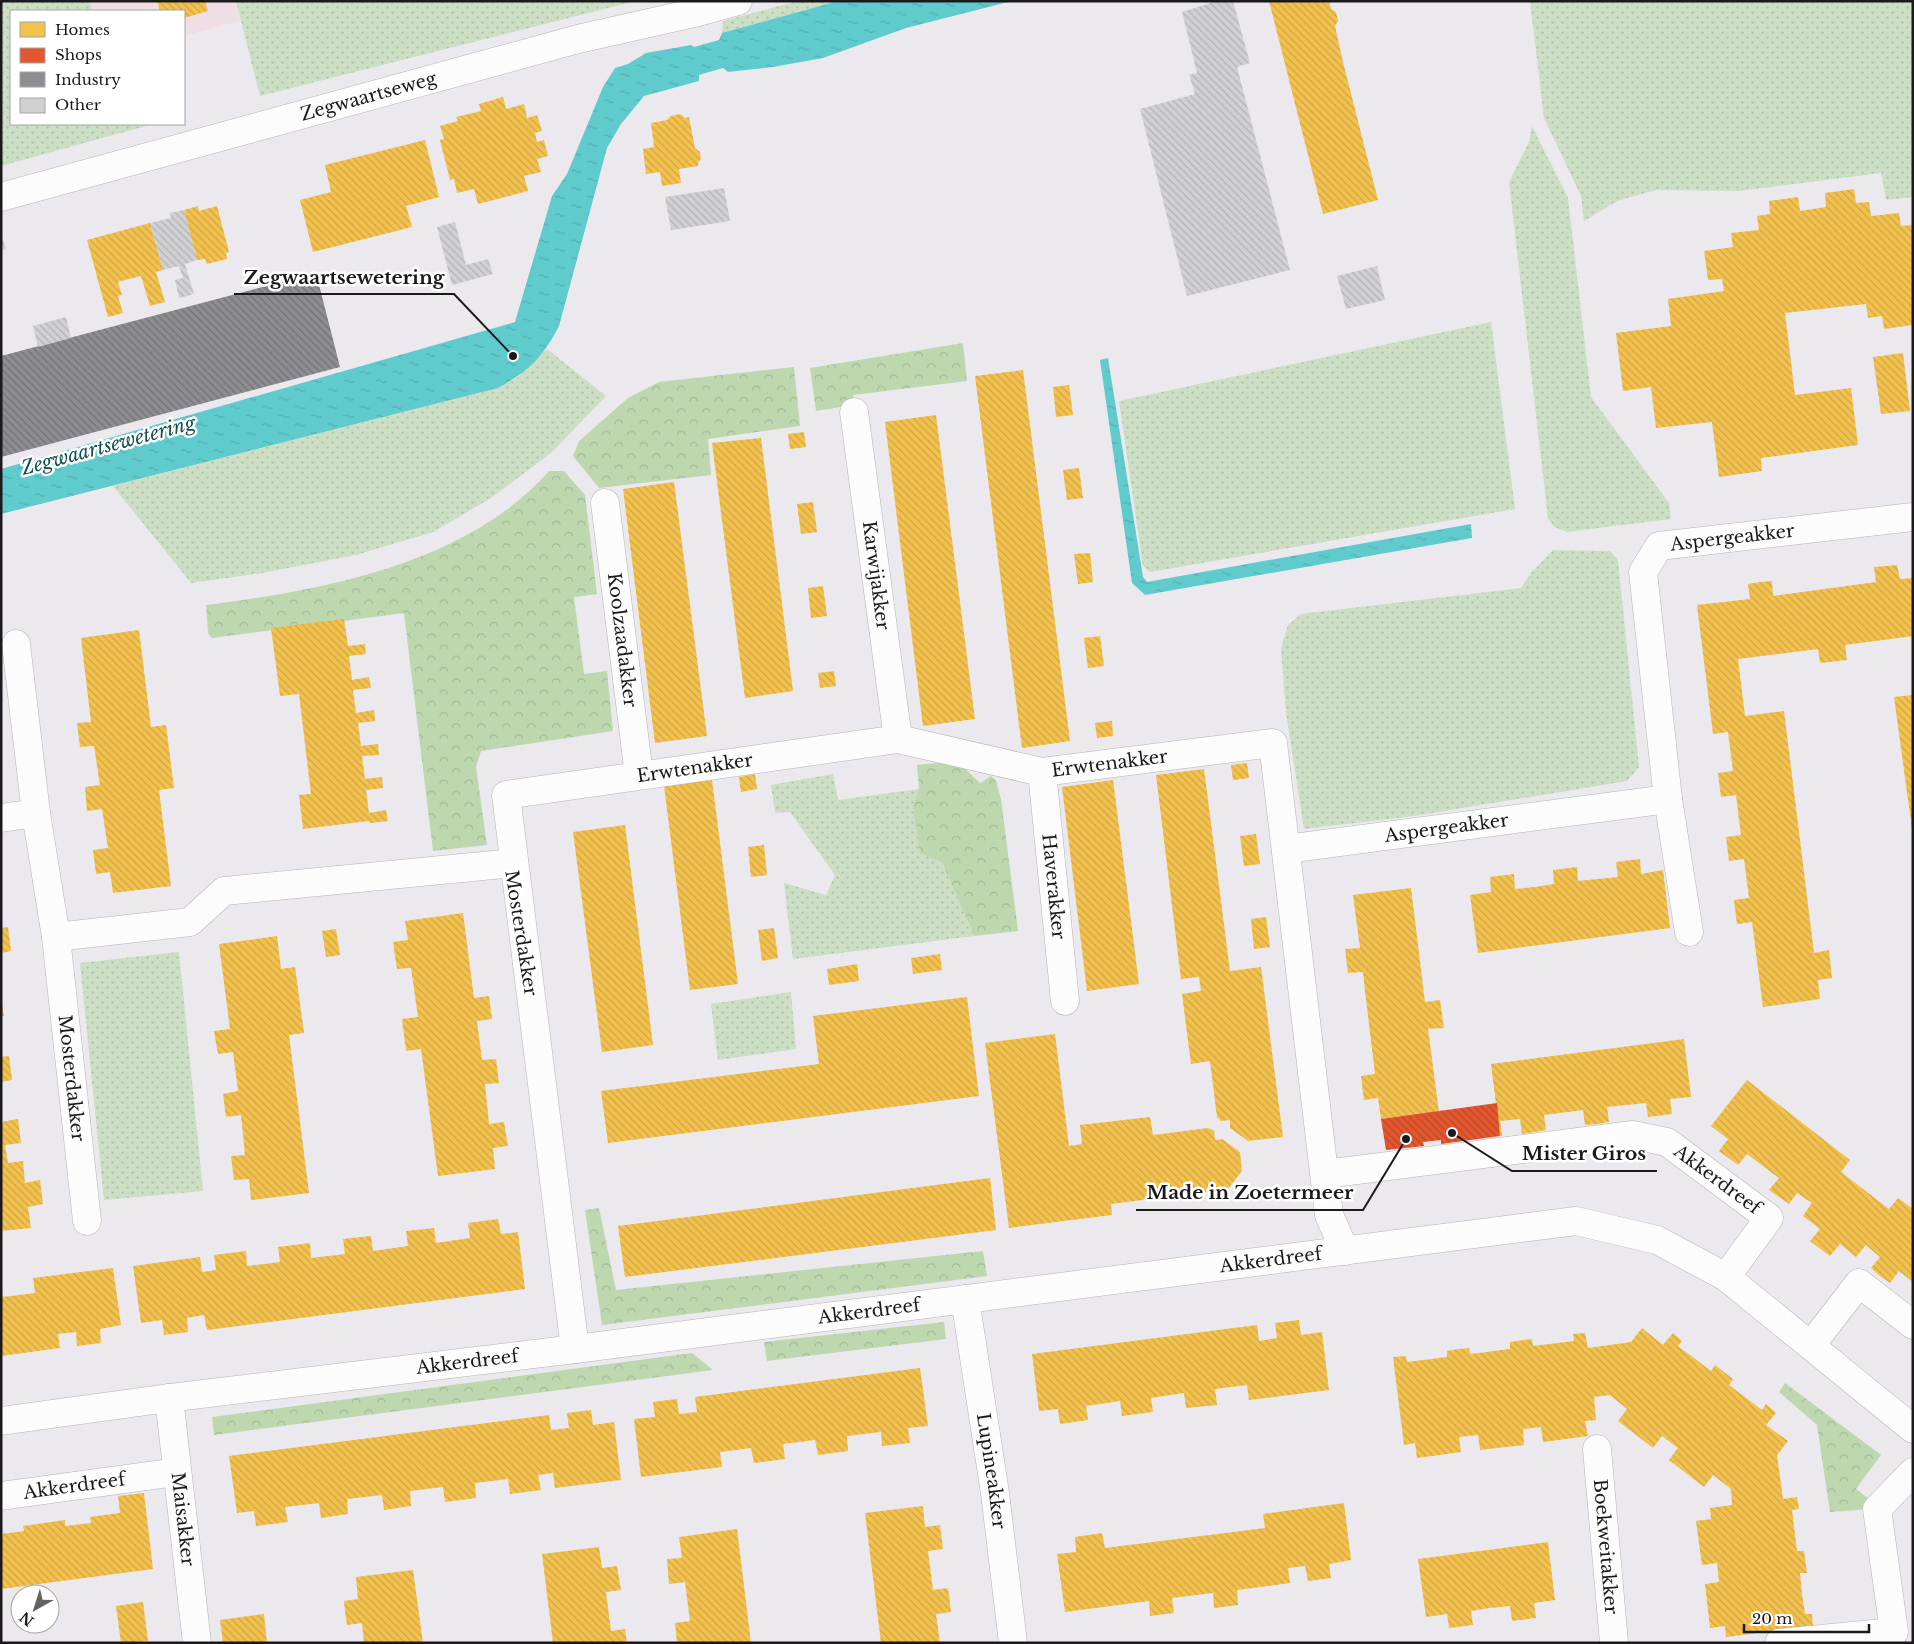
<svg xmlns="http://www.w3.org/2000/svg" width="1914" height="1644" viewBox="0 0 1914 1644" font-family="'Libre Baskerville',serif">
	<defs>
		<pattern id="green-dots" width="8" height="8" patternUnits="userSpaceOnUse" patternTransform="scale(1.25)"><rect width="8" height="8" fill="#ccdec4"/><path d="M2 2h.1M6 6h.1" fill="none" stroke="#afbea8" stroke-width="1.8" stroke-linecap="round"/></pattern>
		<pattern id="forest-crowns" width="20" height="18" patternUnits="userSpaceOnUse" patternTransform="scale(1.25)"><rect width="20" height="18" fill="#bdd8af"/><path d="M2 6a3 3 0 1 1 6 0M12 15a3 3 0 1 1 6 0" fill="none" stroke="#a2b996"/></pattern>
		<pattern id="water-ripples" width="26" height="14" patternUnits="userSpaceOnUse" patternTransform="scale(1.25)"><rect width="26" height="14" fill="#60cbcd"/><path d="M2 4q2-2 4 0t4 0M15 11q2-2 4 0t4 0" fill="none" stroke="#53aeaf"/></pattern>
		<pattern id="homes-back-hatch" width="6" height="6" patternUnits="userSpaceOnUse" patternTransform="scale(1.25)"><rect width="6" height="6" fill="#f2c14e"/><path d="M-1 5l2 2M0 0l6 6M5-1l2 2" fill="none" stroke="#cfa544"/></pattern>
		<pattern id="shops-back-hatch" width="6" height="6" patternUnits="userSpaceOnUse" patternTransform="scale(1.25)"><rect width="6" height="6" fill="#e4572e"/><path d="M-1 5l2 2M0 0l6 6M5-1l2 2" fill="none" stroke="#b84726"/></pattern>
		<pattern id="industry-back-hatch" width="6" height="6" patternUnits="userSpaceOnUse" patternTransform="scale(1.25)"><rect width="6" height="6" fill="#8d8d92"/><path d="M-1 5l2 2M0 0l6 6M5-1l2 2" fill="none" stroke="#727276"/></pattern>
		<pattern id="building-back-hatch" width="6" height="6" patternUnits="userSpaceOnUse" patternTransform="scale(1.25)"><rect width="6" height="6" fill="#d1d0d3"/><path d="M-1 5l2 2M0 0l6 6M5-1l2 2" fill="none" stroke="#b3b2b5"/></pattern>
	</defs>
	<rect width="100%" height="100%" fill="#ebe9ed"/>
	<polygon fill="#efdfe4" points="90,1 236,1 240,21 184,36 184,11 92,11"/>
	<g fill="url(#green-dots)">
		<polygon points="1,1 90,1 92,11 11,11 11,124 153,124 1,166"/>
		<polygon points="236,1 636,1 260,96"/>
		<polygon points="798,1 838,1 722,33 723,21"/>
		<polygon points="1530,1 1913,1 1913,197 1886,200 1881,173 1739,191 1656,190 1617,201 1584,221 1581,196 1544,118"/>
		<polygon points="1532,126 1568,198 1591,397 1669,503 1671,519 1567,532 1554,527 1548,518 1509,182 1529,142"/>
		<polygon points="1491,322 1515,509 1150,572 1143,566 1119,401"/>
		<polygon points="547,349 606,396 551,453 491,498 433,532 356,555 262,573 191,583 113,486 498,388 518,377"/>
		<polygon points="1553,550 1610,551 1618,560 1639,767 1627,781 1414,816 1304,829 1286,712 1281,649 1288,625 1301,614 1521,588 1531,573"/>
		<polygon points="833,774 838,800 919,789 913,806 942,862 974,936 793,959 784,883 826,895 835,875 790,812 775,813 771,785"/>
		<polygon points="179,952 203,1191 104,1200 80,963"/>
		<polygon points="791,992 796,1049 718,1060 711,1004"/>
	</g>
	<g fill="url(#forest-crowns)">
		<polygon points="963,343 967,381 853,395 853,405 816,411 810,368"/>
		<polygon points="794,367 800,426 708,439 711,475 599,488 573,456 579,441 628,398 659,382"/>
		<path d="M549,471H564L585,495L597,594L574,597L584,674L607,671L613,731L481,751L476,767L487,845L433,851L404,613L212,638L208,633L206,605C324,590 467,564 549,471Z"/>
		<polygon points="957,761 980,783 991,776 996,781 1001,799 1018,931 974,936 942,862 920,853 913,806 919,789 917,765"/>
		<polygon points="599,1208 616,1290 983,1251 987,1276 602,1325 585,1210"/>
		<polygon points="944,1322 946,1339 767,1361 764,1342"/>
		<polygon points="692,1353 713,1370 214,1435 212,1417"/>
		<polygon points="1785,1383 1881,1455 1856,1489 1875,1504 1871,1509 1830,1512 1817,1425 1779,1392"/>
	</g>
	<g fill="url(#water-ripples)">
		<path d="M838,1H1012L906,28L823,58L773,67L728,72L723,68L699,75V81L644,96L621,124L607,148L559,326C543,357 529,371 498,388L1,514V469L515,322L552,196L567,174L603,87L615,68L628,64L646,53L691,45L694,47L719,40L722,33Z"/>
		<polygon points="1108,358 1143,577 1147,582 1471,524 1472,538 1145,595 1132,583 1100,360"/>
	</g>
	<g fill="url(#homes-back-hatch)">
		<polygon points="157,1 205,1 208,11 184,18 184,11 160,11"/>
		<polygon points="1269,1 1329,1 1331,9 1336,12 1338,21 1335,26 1342,58 1378,200 1323,214"/>
		<polygon points="503,97 506,109 524,104 527,118 537,115 542,131 535,133 536,137 537,142 544,140 548,156 537,159 541,172 524,176 528,191 478,204 474,189 457,193 454,179 450,180 440,140 444,139 440,126 458,121 456,117 481,111 479,104"/>
		<polygon points="680,114 685,118 689,117 695,148 700,152 701,159 698,163 698,166 679,169 681,183 662,186 660,172 646,174 643,149 654,147 651,123 667,120 671,116"/>
		<polygon points="425,140 439,197 406,206 412,227 313,252 300,200 331,192 325,165"/>
		<polygon points="1854,189 1856,203 1869,202 1871,216 1899,213 1901,226 1913,225 1913,325 1884,329 1882,316 1868,318 1866,304 1785,313 1795,395 1851,388 1858,445 1761,458 1762,471 1719,477 1712,422 1656,428 1651,387 1623,391 1616,333 1671,326 1668,299 1724,291 1722,279 1708,280 1704,251 1733,247 1731,233 1759,230 1757,216 1770,214 1769,201 1798,197 1800,211 1826,207 1825,193"/>
		<polygon points="198,206 199,211 217,206 229,252 226,253 227,259 207,264 205,259 197,260 184,210"/>
		<polygon points="150,223 163,270 156,272 165,302 150,306 141,276 129,279 118,282 122,295 118,296 123,313 108,317 87,240"/>
		<polygon points="1903,353 1910,411 1881,414 1873,357"/>
		<polygon points="1023,370 1070,741 1022,748 975,376"/>
		<polygon points="1069,385 1073,415 1056,417 1053,387"/>
		<polygon points="936,415 975,719 923,726 885,422"/>
		<polygon points="804,432 806,447 790,449 788,434"/>
		<polygon points="761,438 793,691 745,698 712,443"/>
		<polygon points="1079,468 1083,498 1067,500 1063,470"/>
		<polygon points="674,482 707,736 655,743 623,489"/>
		<polygon points="813,502 817,532 801,534 797,504"/>
		<polygon points="1090,553 1093,582 1078,584 1074,554"/>
		<polygon points="1897,565 1900,579 1913,578 1913,636 1845,645 1847,660 1820,663 1818,649 1738,659 1745,716 1784,711 1814,953 1829,950 1832,978 1818,980 1820,999 1763,1007 1752,922 1737,924 1734,900 1749,898 1744,859 1729,861 1726,837 1741,835 1736,795 1721,797 1718,773 1733,771 1728,732 1713,734 1697,605 1750,599 1748,584 1760,582 1772,581 1773,596 1876,582 1874,567"/>
		<polygon points="823,586 827,616 811,618 808,588"/>
		<polygon points="344,619 348,646 365,644 366,654 349,656 352,680 369,677 371,688 353,690 356,713 374,710 375,717 375,721 358,723 361,746 378,744 379,755 362,756 365,779 382,777 383,788 366,790 369,813 386,810 388,821 370,823 369,821 303,829 299,795 311,794 299,694 280,696 271,628"/>
		<polygon points="139,630 151,727 166,725 174,788 159,790 171,886 113,893 110,872 96,874 93,850 108,848 102,809 87,811 85,787 100,785 94,746 80,747 77,723 91,722 81,638"/>
		<polygon points="1100,636 1104,666 1088,668 1084,638"/>
		<polygon points="834,671 836,686 820,688 818,673"/>
		<polygon points="1913,695 1913,829 1912,829 1894,697"/>
		<polygon points="1112,721 1113,736 1097,738 1095,723"/>
		<polygon points="1247,763 1249,778 1233,780 1231,765"/>
		<polygon points="1204,769 1230,971 1261,967 1283,1137 1248,1141 1230,1128 1230,1120 1221,1121 1217,1117 1210,1061 1191,1064 1182,994 1201,991 1199,977 1181,979 1156,775"/>
		<polygon points="755,774 757,789 741,792 739,777"/>
		<polygon points="712,780 738,984 690,990 664,786"/>
		<polygon points="1113,780 1139,984 1087,991 1062,787"/>
		<polygon points="625,825 653,1045 602,1052 573,832"/>
		<polygon points="1256,834 1260,864 1244,866 1240,836"/>
		<polygon points="764,845 767,875 751,877 748,847"/>
		<polygon points="1640,859 1641,874 1663,870 1670,928 1478,953 1470,895 1491,892 1490,877 1514,874 1515,889 1535,887 1554,884 1553,870 1577,867 1578,881 1618,877 1616,862"/>
		<polygon points="1411,888 1425,1002 1440,1000 1444,1028 1428,1029 1439,1112 1381,1119 1378,1098 1364,1100 1361,1076 1375,1074 1365,991 1363,972 1348,973 1345,949 1360,948 1353,895"/>
		<polygon points="463,913 474,998 489,996 492,1019 477,1021 482,1060 496,1059 499,1083 485,1084 489,1124 504,1122 508,1146 493,1148 495,1169 438,1176 421,1049 406,1051 402,1019 418,1017 411,968 397,969 393,942 408,940 405,921"/>
		<polygon points="1266,917 1270,947 1254,949 1251,919"/>
		<polygon points="8,927 11,951 1,953 1,928"/>
		<polygon points="774,928 778,958 762,961 758,930"/>
		<polygon points="336,929 340,955 326,957 322,931"/>
		<polygon points="277,936 281,969 295,967 304,1033 289,1035 309,1193 251,1200 249,1179 234,1180 231,1156 245,1155 241,1115 226,1117 223,1094 238,1091 233,1052 218,1054 214,1031 230,1029 219,944"/>
		<polygon points="940,954 942,970 913,974 911,958"/>
		<polygon points="857,964 859,981 829,985 827,969"/>
		<polygon points="967,997 979,1096 608,1143 601,1091 819,1064 813,1016"/>
		<polygon points="1,999 4,1016 1,1016"/>
		<polygon points="1055,1034 1069,1146 1082,1144 1080,1125 1150,1117 1153,1135 1208,1128 1214,1131 1215,1140 1222,1139 1240,1152 1242,1171 1228,1189 1111,1204 1112,1215 1009,1228 985,1043"/>
		<polygon points="1684,1039 1691,1097 1670,1099 1672,1114 1648,1117 1646,1103 1607,1107 1609,1122 1597,1124 1585,1125 1583,1110 1544,1115 1546,1130 1522,1134 1520,1119 1500,1121 1502,1136 1500,1136 1491,1064"/>
		<polygon points="9,1056 12,1080 1,1082 1,1057"/>
		<polygon points="1747,1080 1850,1160 1841,1172 1889,1209 1898,1198 1913,1209 1913,1282 1899,1271 1890,1283 1880,1276 1871,1268 1880,1257 1866,1245 1856,1257 1840,1244 1830,1256 1810,1241 1820,1229 1803,1216 1812,1203 1797,1193 1789,1204 1769,1190 1779,1178 1747,1154 1738,1165 1719,1151 1728,1139 1711,1126"/>
		<polygon points="18,1119 21,1143 5,1145 8,1163 23,1161 25,1183 40,1180 43,1204 28,1207 31,1228 1,1231 1,1122"/>
		<polygon points="990,1178 996,1230 625,1277 618,1226"/>
		<polygon points="498,1219 501,1234 518,1232 525,1289 207,1330 204,1315 187,1318 188,1332 164,1335 162,1320 141,1323 133,1266 200,1257 202,1272 216,1270 214,1255 246,1251 247,1266 264,1264 280,1262 278,1247 310,1243 311,1258 345,1254 343,1239 371,1236 373,1251 408,1246 406,1231 434,1228 436,1243 470,1238 468,1223"/>
		<polygon points="113,1268 121,1325 100,1329 101,1343 77,1346 76,1332 58,1334 60,1348 1,1356 1,1290 3,1297 35,1293 33,1278"/>
		<polygon points="1299,1320 1301,1335 1322,1332 1329,1390 1249,1400 1247,1385 1215,1389 1217,1405 1186,1408 1184,1393 1151,1398 1153,1412 1137,1414 1122,1416 1120,1401 1086,1406 1088,1420 1060,1424 1058,1409 1039,1411 1032,1354 1257,1325 1259,1341 1277,1338 1275,1323"/>
		<polygon points="1642,1328 1663,1345 1673,1333 1682,1341 1678,1346 1711,1371 1715,1365 1733,1379 1729,1385 1762,1410 1766,1404 1776,1413 1766,1425 1788,1441 1777,1455 1783,1499 1797,1497 1799,1509 1792,1510 1797,1551 1804,1551 1807,1573 1800,1573 1802,1594 1805,1614 1812,1614 1813,1626 1726,1637 1725,1626 1710,1628 1705,1584 1719,1582 1717,1563 1702,1565 1696,1521 1711,1519 1710,1508 1732,1505 1731,1489 1713,1475 1704,1487 1669,1460 1678,1448 1662,1436 1653,1448 1618,1421 1627,1409 1610,1395 1594,1397 1596,1420 1585,1421 1588,1436 1543,1442 1541,1427 1523,1429 1524,1445 1480,1450 1478,1435 1459,1437 1461,1452 1417,1458 1415,1443 1404,1445 1393,1357 1406,1356 1407,1362 1447,1357 1447,1351 1458,1349 1469,1348 1470,1354 1510,1349 1510,1342 1532,1339 1533,1346 1574,1341 1573,1334 1585,1333 1588,1348 1631,1342"/>
		<polygon points="920,1368 928,1426 908,1428 910,1443 882,1446 881,1432 847,1436 848,1451 818,1455 815,1440 783,1444 785,1459 754,1463 751,1448 736,1450 720,1452 722,1467 641,1477 634,1419 655,1417 653,1402 677,1399 679,1414 697,1412 695,1397"/>
		<polygon points="591,1410 593,1425 614,1422 621,1480 555,1488 553,1473 538,1475 541,1490 510,1494 508,1479 475,1483 476,1498 445,1502 443,1487 410,1491 411,1506 384,1510 382,1495 365,1497 347,1499 348,1514 321,1518 319,1503 285,1507 288,1522 256,1526 254,1511 237,1513 229,1456 549,1415 551,1430 569,1428 567,1413"/>
		<polygon points="144,1493 153,1569 1,1589 1,1534 24,1531 23,1526 65,1520 65,1526 91,1523 90,1517 120,1513 118,1496"/>
		<polygon points="1344,1503 1351,1560 1329,1564 1331,1578 1308,1581 1305,1566 1288,1568 1290,1583 1237,1590 1238,1605 1214,1608 1213,1593 1172,1598 1174,1613 1150,1616 1149,1601 1065,1612 1057,1554 1076,1552 1075,1537 1102,1533 1105,1548 1265,1528 1263,1514"/>
		<polygon points="923,1506 925,1527 940,1525 943,1549 928,1551 933,1590 948,1588 951,1612 936,1614 940,1643 881,1643 865,1513"/>
		<polygon points="737,1529 751,1643 677,1643 675,1623 690,1621 685,1582 669,1584 667,1559 682,1558 679,1537"/>
		<polygon points="1548,1542 1555,1600 1534,1603 1536,1618 1512,1621 1510,1606 1490,1608 1471,1611 1473,1625 1449,1628 1447,1614 1426,1617 1418,1559"/>
		<polygon points="599,1547 602,1568 617,1566 621,1590 606,1592 611,1631 625,1629 627,1643 553,1643 542,1554"/>
		<polygon points="413,1570 423,1643 364,1643 362,1623 347,1625 345,1612 344,1601 358,1599 356,1577"/>
		<polygon points="143,1602 148,1641 121,1643 116,1606"/>
		<polygon points="264,1614 267,1643 223,1643 220,1620"/>
	</g>
	<polygon fill="url(#shops-back-hatch)" points="1497,1103 1500,1136 1441,1144 1441,1140 1423,1142 1424,1146 1386,1150 1381,1119"/>
	<polygon fill="url(#industry-back-hatch)" points="316,273 340,367 1,457 1,356"/>
	<g fill="url(#building-back-hatch)">
		<polygon points="1217,1 1233,1 1250,63 1237,67 1290,270 1187,296 1140,109 1195,94 1189,75 1197,73 1182,12"/>
		<polygon points="724,188 730,221 671,230 665,197"/>
		<polygon points="184,210 197,260 185,264 194,294 179,298 175,280 183,278 179,266 163,270 150,223 171,218 170,213"/>
		<polygon points="455,222 466,265 488,259 493,274 452,285 437,227"/>
		<polygon points="1,235 6,249 1,250"/>
		<polygon points="1377,266 1385,300 1346,309 1337,276"/>
		<polygon points="66,317 71,338 38,347 33,326"/>
	</g>
	<g fill="none" stroke-linecap="round" stroke-linejoin="round">
		<defs>
			<g id="minor">
				<path id="s1" d="M1,197L578,39L698,12L738,1"/>
				<path id="s2" d="M854,412L898,739"/>
				<path id="s3" d="M605,503L639,775"/>
				<polyline points="16,644 36,813"/>
				<path id="s4" d="M1042,772L1065,1001"/>
				<polyline points="1668,799 1689,932"/>
				<polyline points="1,818 36,813 56,937 190,922 224,891 514,863"/>
				<path id="s5" d="M1286,849L1668,799L1643,572L1659,546L1913,517"/>
				<path id="s6" d="M56,937L87,1221"/>
				<path id="s7" d="M1325,1174L1633,1135L1667,1142L1769,1218L1726,1277"/>
				<path id="s8" d="M965,1299L995,1493L1013,1643"/>
				<polyline points="1811,1345 1859,1283 1913,1325"/>
				<path id="s9" d="M575,1349L506,795L898,739L1042,772L1273,743L1329,1215L1345,1251"/>
				<path id="s10" d="M169,1398L197,1643"/>
				<path id="s11" d="M1597,1449L1614,1643"/>
				<path id="s12" d="M1,1496L177,1472"/>
				<polyline points="1779,1643 1894,1632 1877,1509 1913,1472"/>
			</g>
			<g id="tertiary">
				<path id="s13" d="M1,1421L169,1398L575,1349L1576,1221L1657,1240L1726,1277L1913,1429"/>
			</g>
		</defs>
		<use href="#minor" stroke="#b5b3b6" stroke-width="29"/>
		<use href="#tertiary" stroke="#b5b3b6" stroke-width="29"/>
		<use href="#minor" stroke="#fcfcfc" stroke-width="28"/>
		<use href="#tertiary" stroke="#fcfcfc" stroke-width="28"/>
	</g>
	<g text-anchor="middle" stroke-width="5" stroke-linejoin="round" paint-order="stroke">
		<g font-size="18" fill="#1b191c" stroke="#fff">
			<text dy="6" stroke="none"><textPath href="#s1" startOffset="381">Zegwaartseweg</textPath></text>
			<text dy="6" stroke="none"><textPath href="#s5" startOffset="718">Aspergeakker</textPath></text>
			<text dy="6" stroke="none"><textPath href="#s2" startOffset="165">Karwijakker</textPath></text>
			<text dy="6" stroke="none"><textPath href="#s3" startOffset="138">Koolzaadakker</textPath></text>
			<text dy="6" stroke="none"><textPath href="#s9" startOffset="1170">Erwtenakker</textPath></text>
			<text dy="6" stroke="none"><textPath href="#s9" startOffset="749">Erwtenakker</textPath></text>
			<text dy="6" stroke="none"><textPath href="#s5" startOffset="162">Aspergeakker</textPath></text>
			<text dy="6" stroke="none"><textPath href="#s4" startOffset="115">Haverakker</textPath></text>
			<text transform="translate(521 933) rotate(81)" y="6">Mosterdakker</text>
			<text dy="6" stroke="none"><textPath href="#s6" startOffset="142">Mosterdakker</textPath></text>
			<text dy="6" stroke="none"><textPath href="#s7" startOffset="408">Akkerdreef</textPath></text>
			<text dy="6" stroke="none"><textPath href="#s13" startOffset="1280">Akkerdreef</textPath></text>
			<text dy="6" stroke="none"><textPath href="#s13" startOffset="875">Akkerdreef</textPath></text>
			<text dy="6" stroke="none"><textPath href="#s13" startOffset="470">Akkerdreef</textPath></text>
			<text dy="6" stroke="none"><textPath href="#s8" startOffset="174">Lupineakker</textPath></text>
			<text dy="6" stroke="none"><textPath href="#s12" startOffset="74">Akkerdreef</textPath></text>
			<text dy="6" stroke="none"><textPath href="#s10" startOffset="122">Maisakker</textPath></text>
			<text dy="6" stroke="none"><textPath href="#s11" startOffset="98">Boekweitakker</textPath></text>
		</g>
		<g font-size="19" font-style="italic" fill="#114e4e" stroke="#fff">
			<text transform="translate(108 445) rotate(-15)" y="7">Zegwaartsewetering</text>
		</g>
	</g>
	<path fill="none" stroke="#1b191c" stroke-width="2" d="M513 356L454 294H234M1452 1133L1512 1171H1657M1406 1139L1363 1210H1136"/>
	<g fill="#1b191c" stroke="#fff" stroke-width="2">
		<circle cx="513" cy="356" r="5"/>
		<circle cx="1452" cy="1133" r="5"/>
		<circle cx="1406" cy="1139" r="5"/>
	</g>
	<g font-size="19" text-anchor="middle" font-weight="bold" fill="#1b191c" stroke="#fff" stroke-width="5" stroke-linejoin="round" paint-order="stroke">
		<text x="344" y="284">Zegwaartsewetering</text>
		<text x="1584" y="1160">Mister Giros</text>
		<text x="1250" y="1199">Made in Zoetermeer</text>
	</g>
	<rect width="1914" height="1644" fill="none" stroke="#1b191c" stroke-width="5"/>
	<rect x="10" y="10" width="175" height="115" fill="#ffffff" stroke="#a4a3a4"/>
	<rect x="20" y="22" width="25" height="15" fill="#f2c14e" stroke="#a4a3a4"/>
	<text x="55" y="35" font-size="15" fill="#1b191c">Homes</text>
	<rect x="20" y="48" width="25" height="15" fill="#e4572e" stroke="#a4a3a4"/>
	<text x="55" y="60" font-size="15" fill="#1b191c">Shops</text>
	<rect x="20" y="72" width="25" height="15" fill="#8d8d92" stroke="#a4a3a4"/>
	<text x="55" y="85" font-size="15" fill="#1b191c">Industry</text>
	<rect x="20" y="98" width="25" height="15" fill="#d1d0d3" stroke="#a4a3a4"/>
	<text x="55" y="110" font-size="15" fill="#1b191c">Other</text>
	<g transform="translate(35 1609) rotate(219)"><circle r="24" fill="#ffffff" stroke="#a4a3a4"/>
	<path d="M0-4L9 19L0 12L-9 19Z" fill="#646265"/>
	<text y="-8" font-size="14" font-weight="bold" text-anchor="middle" fill="#1b191c">N</text>
	</g>
	<path d="M1744 1624v8h125v-8" fill="none" stroke="#1b191c" stroke-width="2.5"/>
	<text x="1752" y="1624" font-size="15" fill="#1b191c" stroke="#ffffff" stroke-width="4" paint-order="stroke">20 m</text>
</svg>
